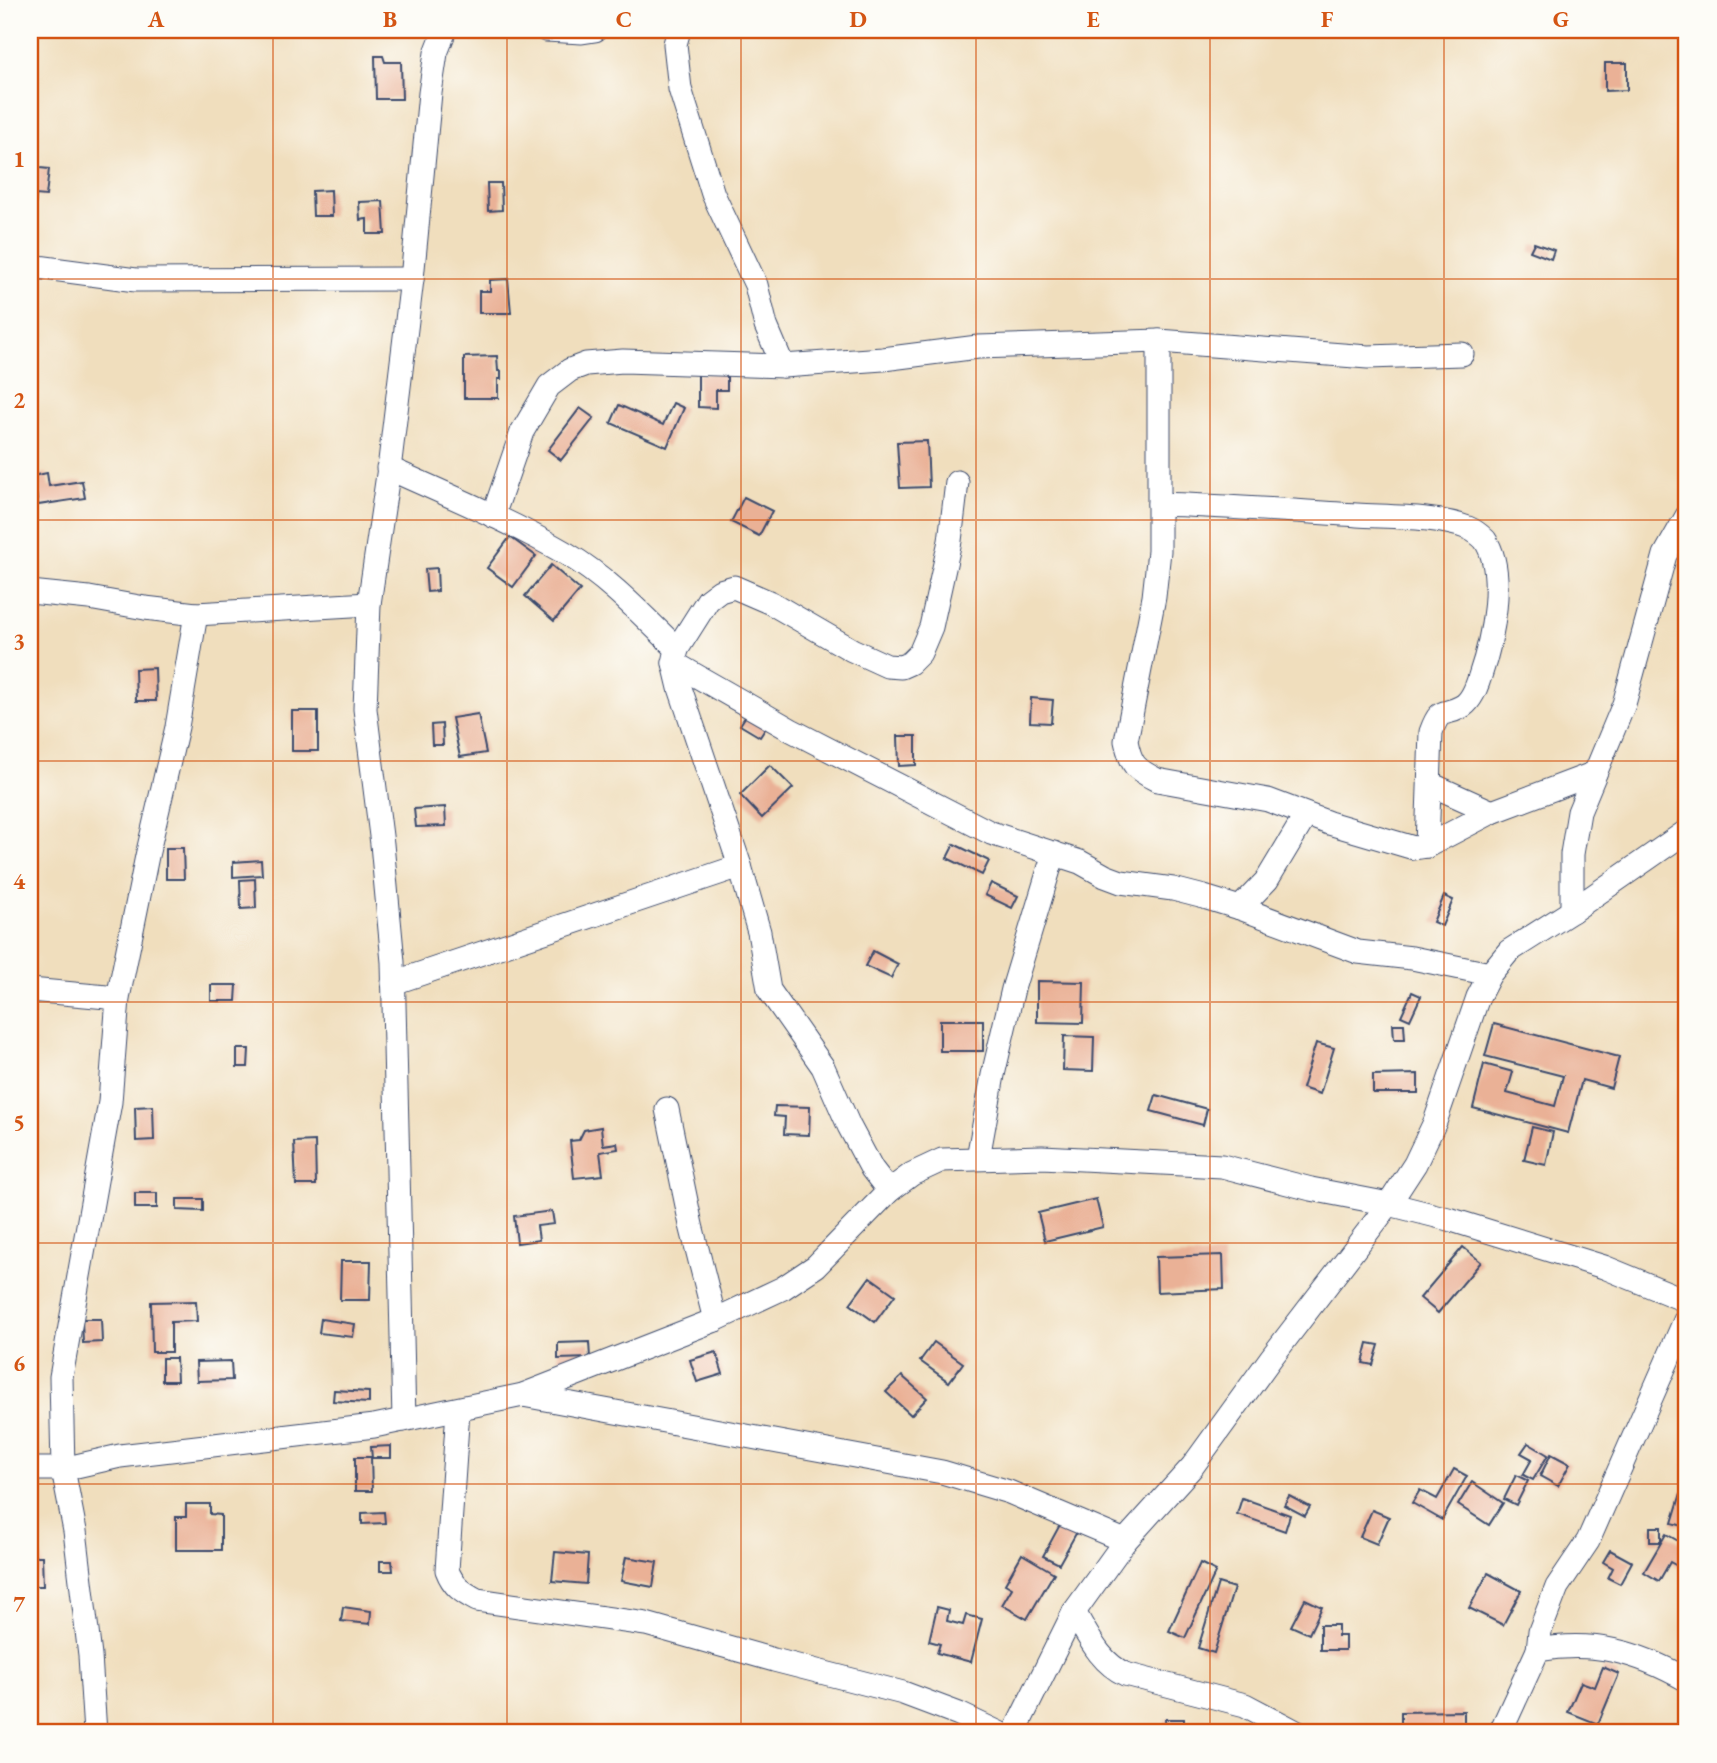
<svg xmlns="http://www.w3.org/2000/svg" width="1717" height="1763" viewBox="0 0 1717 1763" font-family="'EB Garamond',serif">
	<rect width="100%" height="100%" fill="#fdfcf7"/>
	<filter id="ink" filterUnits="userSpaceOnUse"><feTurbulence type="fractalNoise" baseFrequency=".0143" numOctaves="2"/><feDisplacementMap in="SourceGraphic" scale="14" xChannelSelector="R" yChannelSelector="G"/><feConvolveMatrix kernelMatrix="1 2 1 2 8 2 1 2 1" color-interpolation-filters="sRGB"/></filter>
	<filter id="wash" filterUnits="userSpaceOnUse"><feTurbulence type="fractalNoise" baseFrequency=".00686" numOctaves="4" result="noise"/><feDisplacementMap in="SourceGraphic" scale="28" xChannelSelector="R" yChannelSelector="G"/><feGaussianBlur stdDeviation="1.57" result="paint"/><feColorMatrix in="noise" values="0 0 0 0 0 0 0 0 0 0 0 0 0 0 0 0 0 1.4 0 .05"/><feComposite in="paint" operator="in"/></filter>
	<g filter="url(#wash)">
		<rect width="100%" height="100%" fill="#f0debd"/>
		<g id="blocks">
			<g fill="#eab196">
				<polygon points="375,56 383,56 385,62 401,62 402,99 376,99"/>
				<polygon points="1605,63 1627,63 1627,90 1605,91"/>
				<polygon points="30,167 49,169 46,196 36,195 34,216 30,215"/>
				<polygon points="487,183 501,183 502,210 488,211"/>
				<polygon points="331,190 332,216 313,216 312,191"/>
				<polygon points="383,201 385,234 367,234 367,219 360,220 359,202"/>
				<polygon points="1534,243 1554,250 1551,259 1530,251"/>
				<polygon points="508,279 511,313 479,313 479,291 490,291 490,280"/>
				<polygon points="497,356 498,371 501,371 501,379 498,379 498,398 464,398 464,357"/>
				<polygon points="698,374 727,374 727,390 716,390 716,408 698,407"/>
				<polygon points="673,403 684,408 667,447 611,423 619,405 663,425"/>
				<polygon points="580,408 594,418 561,460 548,450"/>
				<polygon points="927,441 929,487 900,488 897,442"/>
				<polygon points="47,473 49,486 82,481 85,498 38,505 33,476"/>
				<polygon points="744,497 772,511 759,536 731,522"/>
				<polygon points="510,537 536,556 513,587 487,568"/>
				<polygon points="551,565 580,590 554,621 525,596"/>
				<polygon points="437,568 438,591 427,592 425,569"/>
				<polygon points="155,668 156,701 136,701 135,669"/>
				<polygon points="1031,698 1053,700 1051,723 1030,722"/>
				<rect x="292" y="711" width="26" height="40"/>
				<polygon points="478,714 486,753 460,757 452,718"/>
				<polygon points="747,714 767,726 760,737 740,725"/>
				<polygon points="442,724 443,745 432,745 431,725"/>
				<polygon points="898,736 916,736 916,765 899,766"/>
				<polygon points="770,765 793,788 762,818 740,795"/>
				<polygon points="445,807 446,826 416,827 414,809"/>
				<polygon points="954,844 989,861 982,875 947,858"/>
				<polygon points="166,848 183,848 184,879 166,879"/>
				<polygon points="261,860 262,875 233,877 233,862"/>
				<polygon points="255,879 256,908 241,909 240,880"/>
				<polygon points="991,883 1018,896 1012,908 985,895"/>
				<polygon points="1444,896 1453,900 1442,926 1433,922"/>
				<polygon points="873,951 898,964 891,978 865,966"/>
				<polygon points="1037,981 1084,982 1083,1023 1037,1022"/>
				<polygon points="211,985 237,985 236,1001 211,1001"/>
				<polygon points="1412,992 1421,996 1410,1020 1401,1016"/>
				<rect x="940" y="1020" width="43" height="31"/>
				<polygon points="1393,1024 1404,1024 1405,1039 1394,1039"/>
				<polygon points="1494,1024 1619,1057 1611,1088 1582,1080 1568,1133 1473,1108 1484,1064 1513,1072 1507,1093 1555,1106 1563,1076 1485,1056"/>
				<polygon points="1064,1036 1094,1037 1093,1071 1063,1070"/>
				<polygon points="1316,1043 1334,1048 1320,1094 1302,1088"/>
				<polygon points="237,1049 249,1049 248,1067 237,1067"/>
				<polygon points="1418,1074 1418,1093 1373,1093 1373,1075"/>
				<polygon points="1156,1095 1207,1109 1203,1125 1151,1111"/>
				<polygon points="153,1106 154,1140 136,1141 135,1107"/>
				<polygon points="775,1106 810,1107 809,1135 784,1134 785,1117 774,1116"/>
				<polygon points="601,1127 603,1145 617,1143 618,1149 600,1152 603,1175 574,1178 570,1141 579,1140 584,1130"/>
				<polygon points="1532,1127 1553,1132 1546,1165 1524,1160"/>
				<polygon points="315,1141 316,1185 296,1185 294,1142"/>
				<rect x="135" y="1193" width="22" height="15"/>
				<polygon points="177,1199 203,1199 203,1211 177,1210"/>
				<polygon points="1096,1199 1103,1227 1045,1241 1038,1213"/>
				<polygon points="552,1211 554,1224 537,1226 539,1240 517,1243 514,1216"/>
				<polygon points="1463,1247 1481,1262 1438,1313 1420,1298"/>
				<polygon points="1223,1255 1224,1289 1157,1292 1156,1257"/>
				<polygon points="341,1261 371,1261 370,1300 340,1300"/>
				<polygon points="870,1277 895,1295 875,1322 850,1304"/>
				<polygon points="196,1301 197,1321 171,1322 171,1352 152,1352 151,1302"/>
				<polygon points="82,1319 101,1319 102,1342 83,1343"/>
				<polygon points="321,1319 355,1324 353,1337 319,1333"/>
				<polygon points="589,1342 590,1358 558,1359 558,1343"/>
				<polygon points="934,1342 963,1363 949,1382 920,1361"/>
				<polygon points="1368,1343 1379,1345 1373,1365 1363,1363"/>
				<polygon points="716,1352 723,1374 697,1382 690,1360"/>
				<polygon points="162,1358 176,1358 177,1381 162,1381"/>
				<polygon points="231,1361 232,1380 197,1381 196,1362"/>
				<polygon points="902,1376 927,1398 911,1415 886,1392"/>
				<polygon points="334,1390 369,1392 369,1403 333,1401"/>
				<polygon points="1528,1443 1548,1455 1533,1480 1523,1475 1532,1459 1521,1453"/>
				<polygon points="391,1446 391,1458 372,1458 371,1447"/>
				<polygon points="1551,1454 1570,1464 1558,1486 1540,1476"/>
				<polygon points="355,1457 371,1457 372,1491 355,1491"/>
				<polygon points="1454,1469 1467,1476 1442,1520 1412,1503 1420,1490 1437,1499"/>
				<polygon points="1516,1475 1528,1481 1516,1505 1504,1499"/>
				<polygon points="1472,1482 1503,1503 1489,1525 1458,1505"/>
				<polygon points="1682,1490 1687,1492 1687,1527 1672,1523"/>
				<polygon points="1289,1496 1310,1507 1305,1516 1284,1505"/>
				<polygon points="1242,1498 1290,1515 1285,1531 1237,1514"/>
				<polygon points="186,1504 210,1504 210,1514 221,1515 221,1550 176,1550 176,1517 186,1517"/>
				<polygon points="1372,1510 1389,1517 1377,1544 1360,1537"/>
				<polygon points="384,1512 385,1523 362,1524 362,1513"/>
				<polygon points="1062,1521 1078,1530 1059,1564 1043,1556"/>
				<rect x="1650" y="1527" width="11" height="15"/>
				<polygon points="1666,1534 1687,1546 1687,1553 1679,1567 1670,1562 1659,1581 1644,1572"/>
				<polygon points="1610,1550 1632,1562 1620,1584 1608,1578 1613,1568 1603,1562"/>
				<polygon points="555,1552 588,1555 586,1584 552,1581"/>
				<polygon points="1022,1554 1054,1573 1027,1619 1002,1605 1012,1588 1005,1584"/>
				<polygon points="30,1556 42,1556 43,1586 30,1586"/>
				<polygon points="626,1557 657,1562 653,1587 621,1581"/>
				<polygon points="380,1561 392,1561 393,1571 380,1571"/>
				<polygon points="1200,1563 1216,1571 1185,1638 1169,1631"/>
				<polygon points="1488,1573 1521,1591 1503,1625 1469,1608"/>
				<polygon points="1218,1583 1234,1588 1214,1653 1198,1648"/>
				<polygon points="1305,1599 1322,1607 1309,1634 1291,1626"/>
				<polygon points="343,1607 371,1611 370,1624 341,1621"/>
				<polygon points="937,1607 949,1610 947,1621 963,1625 966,1615 982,1619 971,1662 937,1653 940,1644 929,1641"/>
				<polygon points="1320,1625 1338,1625 1338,1636 1345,1636 1345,1650 1320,1650"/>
				<polygon points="1603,1667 1619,1674 1598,1724 1568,1712 1581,1682 1595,1687"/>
				<polygon points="1464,1711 1464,1733 1401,1733 1401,1712"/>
				<polygon points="1165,1719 1184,1719 1184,1733 1166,1733"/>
				<polygon points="1162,1725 1162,1733 1141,1733 1141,1726"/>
			</g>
		</g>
	</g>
	<g filter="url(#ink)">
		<use href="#blocks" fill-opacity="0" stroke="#3b496c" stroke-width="2"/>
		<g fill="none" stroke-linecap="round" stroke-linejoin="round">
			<defs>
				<g id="minor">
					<polyline points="546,30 582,32 595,30"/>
					<polyline points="679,30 675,44 680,89 713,194 756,285 766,326 783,366"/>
					<polyline points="30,266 136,280 412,279"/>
					<path d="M1159,341V551L1154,597L1126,741C1131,765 1135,769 1157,780L1268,800L1329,823L1414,848L1427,846L1492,812L1595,773"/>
					<path d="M388,468C448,495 510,521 567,554C609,579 642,615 677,649L674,663L791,730L991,833L1080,862L1105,876L1121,882L1173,889L1204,897L1240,908L1358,952L1412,958L1490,974"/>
					<path d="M1159,504C1225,506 1291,511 1357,515C1389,517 1438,516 1468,528C1473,530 1481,536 1485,540C1507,573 1492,641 1480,676C1477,686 1471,702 1461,707C1443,717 1441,705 1431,732L1427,846"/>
					<polyline points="493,516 522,432 549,386 570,370 586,364 623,361 783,366 883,359 978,347 1159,341 1368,357 1462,354"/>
					<polyline points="30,592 89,598 145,608 196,614 369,604"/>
					<polyline points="677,649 708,600 720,591 734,587 771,603 852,650 887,666 901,667 910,663 920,653 931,627 950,541 957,482"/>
					<polyline points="674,663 680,688 740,866 759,932 769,990 823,1067 849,1126 872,1169 889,1191"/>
					<polyline points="1430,784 1492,812"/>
					<polyline points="1240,908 1267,880 1306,815"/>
					<polyline points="1572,911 1572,854 1579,812 1624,704 1665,555 1687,516"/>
					<polyline points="393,983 740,866"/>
					<polyline points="30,990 118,998"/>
					<polyline points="667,1109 691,1225 715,1320"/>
					<polyline points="978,1158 993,1075 1013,989 1054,853"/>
					<polyline points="523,1395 942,1472 1009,1492 1125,1541"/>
					<path d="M458,1410L447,1570C453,1586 462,1592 477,1600L646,1624L774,1660L903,1693L959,1714L999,1733"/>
					<polyline points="404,1420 393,962 382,844 365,709 369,604 390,461 412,279 430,93 436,53 445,30"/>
					<polyline points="30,1469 63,1469 120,1456 374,1426 523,1395 715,1320 783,1288 816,1266 889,1191 912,1174 942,1160 1042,1157 1222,1166 1311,1189 1389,1204 1452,1220 1604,1267 1687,1301"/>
					<path d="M1074,1612C1088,1635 1099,1662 1125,1674L1245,1705L1298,1733"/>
					<polyline points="1538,1650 1540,1631 1557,1587 1588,1541 1687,1316"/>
					<polyline points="95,1733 90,1656 75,1531 63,1469 61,1377 110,1102 118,998 147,856 177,727 196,614"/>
					<polyline points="1014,1733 1074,1612 1125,1541 1192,1467 1271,1358 1389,1204 1415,1164 1435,1122 1478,997 1490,974 1509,951 1572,911 1687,831"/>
					<path d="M1500,1733L1538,1650C1594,1640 1638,1652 1687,1680"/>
				</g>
			</defs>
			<use href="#minor" stroke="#3b496c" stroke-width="25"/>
			<use href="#minor" stroke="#fff" stroke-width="23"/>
		</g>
	</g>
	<path fill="none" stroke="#d45514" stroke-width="2" stroke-opacity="0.55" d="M273,30V1733M507,30V1733M741,30V1733M976,30V1733M1210,30V1733M1444,30V1733M30,279H1687M30,520H1687M30,761H1687M30,1002H1687M30,1243H1687M30,1484H1687"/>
	<rect width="1717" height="1763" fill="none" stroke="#fdfcf7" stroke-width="77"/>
	<rect x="38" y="38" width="1640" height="1686" fill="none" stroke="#d45514" stroke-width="2.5"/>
	<g font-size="23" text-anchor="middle" font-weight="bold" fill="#d45514">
		<text x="156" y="27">A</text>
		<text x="390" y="27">B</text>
		<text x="624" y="27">C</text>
		<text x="858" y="27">D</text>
		<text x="1093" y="27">E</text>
		<text x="1327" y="27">F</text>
		<text x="1561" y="27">G</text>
		<text x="19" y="167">1</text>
		<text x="19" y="408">2</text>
		<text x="19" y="649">3</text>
		<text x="19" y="889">4</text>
		<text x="19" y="1130">5</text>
		<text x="19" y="1371">6</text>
		<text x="19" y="1612">7</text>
	</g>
</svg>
